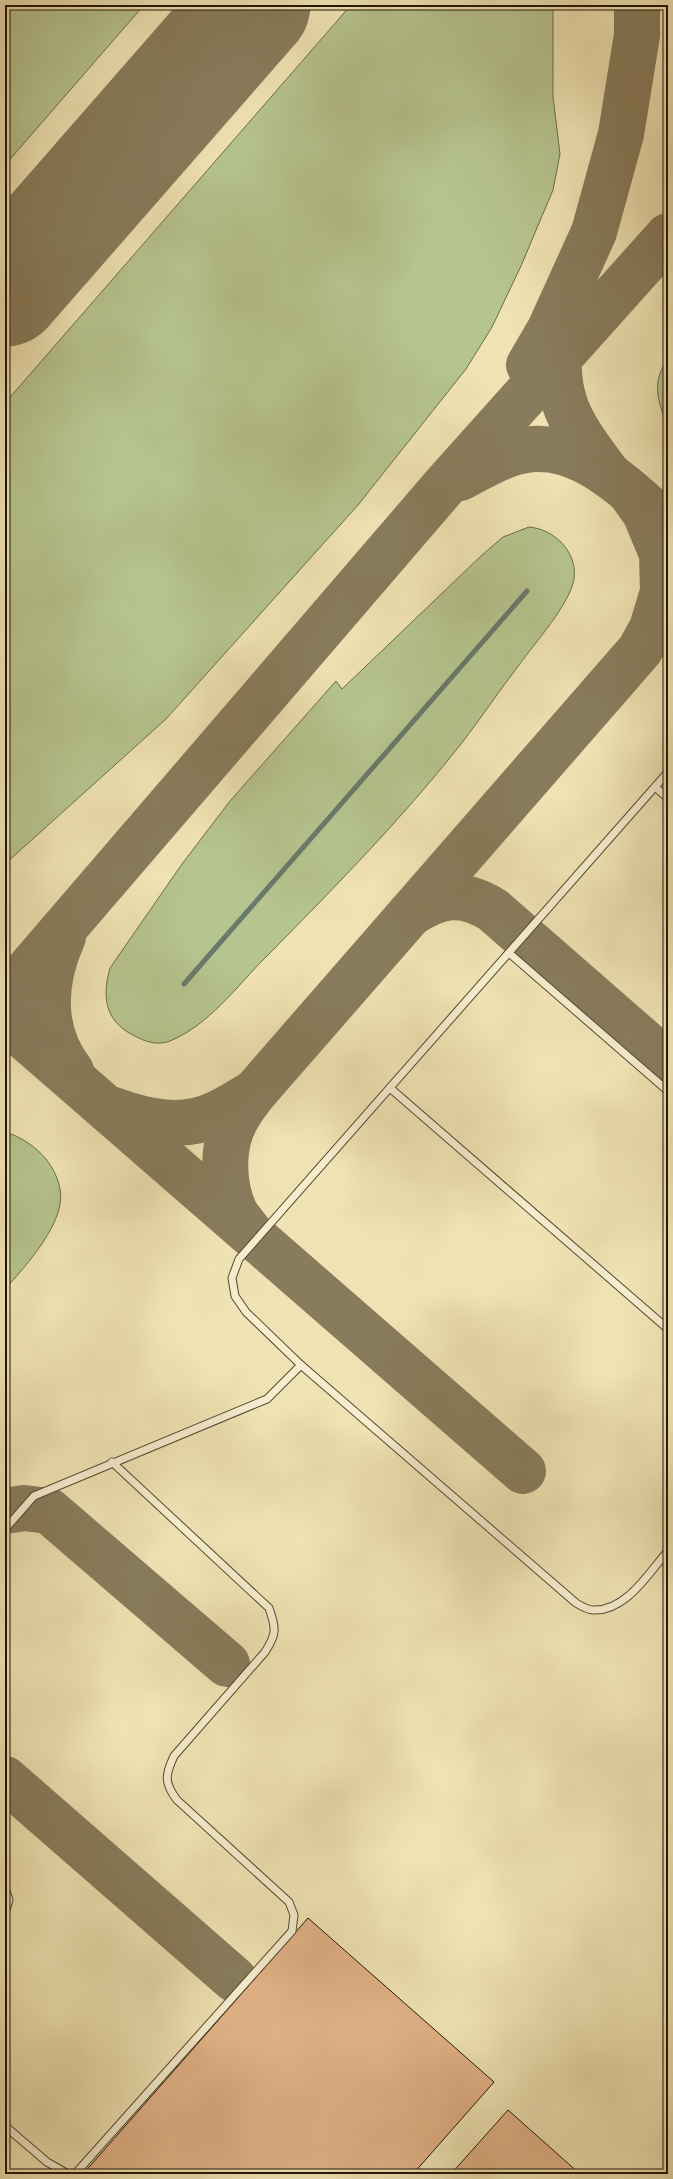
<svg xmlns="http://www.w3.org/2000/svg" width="673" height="2179" viewBox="0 0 673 2179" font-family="'EB Garamond',serif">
	<rect width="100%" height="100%" fill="#f0e3b3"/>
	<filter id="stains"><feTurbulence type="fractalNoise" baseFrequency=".005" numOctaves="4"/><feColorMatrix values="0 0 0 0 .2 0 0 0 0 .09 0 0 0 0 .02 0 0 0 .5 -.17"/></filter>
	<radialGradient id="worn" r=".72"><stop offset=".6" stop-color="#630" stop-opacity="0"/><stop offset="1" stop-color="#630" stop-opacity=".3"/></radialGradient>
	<g fill="#b6c48f" stroke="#6b6c4a">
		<polygon points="5,5 144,5 5,165"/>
		<polygon points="351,5 553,5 553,97 560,154 553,190 521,266 492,327 466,369 358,505 166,719 5,864 5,403"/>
		<path d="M668,358V422L665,420C656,395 653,381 668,358Z"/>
		<path d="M529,527C554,529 578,552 574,579C570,604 534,644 519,665C499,691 481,718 461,744C401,820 333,889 265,958C237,986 209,1025 170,1041C161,1045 148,1043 139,1038C106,1024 101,1000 110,968L182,864L230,801L336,681L342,689L482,555L503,537Z"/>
		<path d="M5,1132C20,1136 36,1147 46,1159C53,1168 58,1178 60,1189C67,1221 25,1267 5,1289Z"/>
	</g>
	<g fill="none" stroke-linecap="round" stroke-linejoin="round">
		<polyline stroke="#697a6a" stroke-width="5" points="184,984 527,591"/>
		<g stroke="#887c5c" stroke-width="46">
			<path d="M560,339C553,402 572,425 608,474"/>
			<polyline points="529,365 550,329 594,232 621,134 637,35 637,5"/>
			<path d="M460,478C475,470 491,461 507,455C565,432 614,477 653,512"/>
			<path d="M410,914C441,894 462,891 493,910L668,1063"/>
			<path d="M63,937C43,981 40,1031 71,1071"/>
			<polyline points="5,997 446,484 668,236"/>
			<polyline points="5,1020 523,1471"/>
			<path d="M114,1110C147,1122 183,1130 216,1114C229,1108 241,1100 254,1093"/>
			<path d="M248,1230C244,1224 238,1218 235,1212C222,1184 221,1143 238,1116C242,1108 248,1101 254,1093L640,650L652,628L663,592L662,554L645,513L630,492"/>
			<polyline points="5,1511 24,1508 49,1511 227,1664"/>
			<polyline points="5,1779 234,1979"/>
		</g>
		<polyline stroke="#887c5c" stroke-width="115" points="5,289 253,5"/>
	</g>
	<g fill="#e0b185" stroke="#201506">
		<polygon points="308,1918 494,2082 413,2174 83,2174"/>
		<polygon points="508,2110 580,2174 451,2174"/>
	</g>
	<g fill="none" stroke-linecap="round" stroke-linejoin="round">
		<defs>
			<g id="lane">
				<path d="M668,772L239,1259L232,1278L235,1296L246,1312L301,1365L576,1603C581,1606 588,1610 593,1610C626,1612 649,1572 668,1551"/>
				<polyline points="655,787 668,798"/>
				<polyline points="509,953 668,1091"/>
				<polyline points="390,1088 668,1329"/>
				<polyline points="5,1529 34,1496 267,1399 301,1365"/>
				<polyline points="5,1888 9,1900 5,1913"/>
				<polyline points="5,2126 47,2162 68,2174"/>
				<path d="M75,2174L292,1931L294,1915L289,1902L177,1800C164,1783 165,1775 174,1756L265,1652C277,1634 276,1628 269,1608L112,1462"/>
			</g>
		</defs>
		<use href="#lane" stroke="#544831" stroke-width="9"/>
		<use href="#lane" stroke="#f5edce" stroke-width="7"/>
	</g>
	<rect width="673" height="2179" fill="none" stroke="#f0e3b3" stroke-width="20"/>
	<rect x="6" y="6" width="661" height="2167" fill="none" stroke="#201506" stroke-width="2"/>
	<rect x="10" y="10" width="653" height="2159" fill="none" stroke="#201506"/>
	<rect width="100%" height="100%" filter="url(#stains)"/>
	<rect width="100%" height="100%" fill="url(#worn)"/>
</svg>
